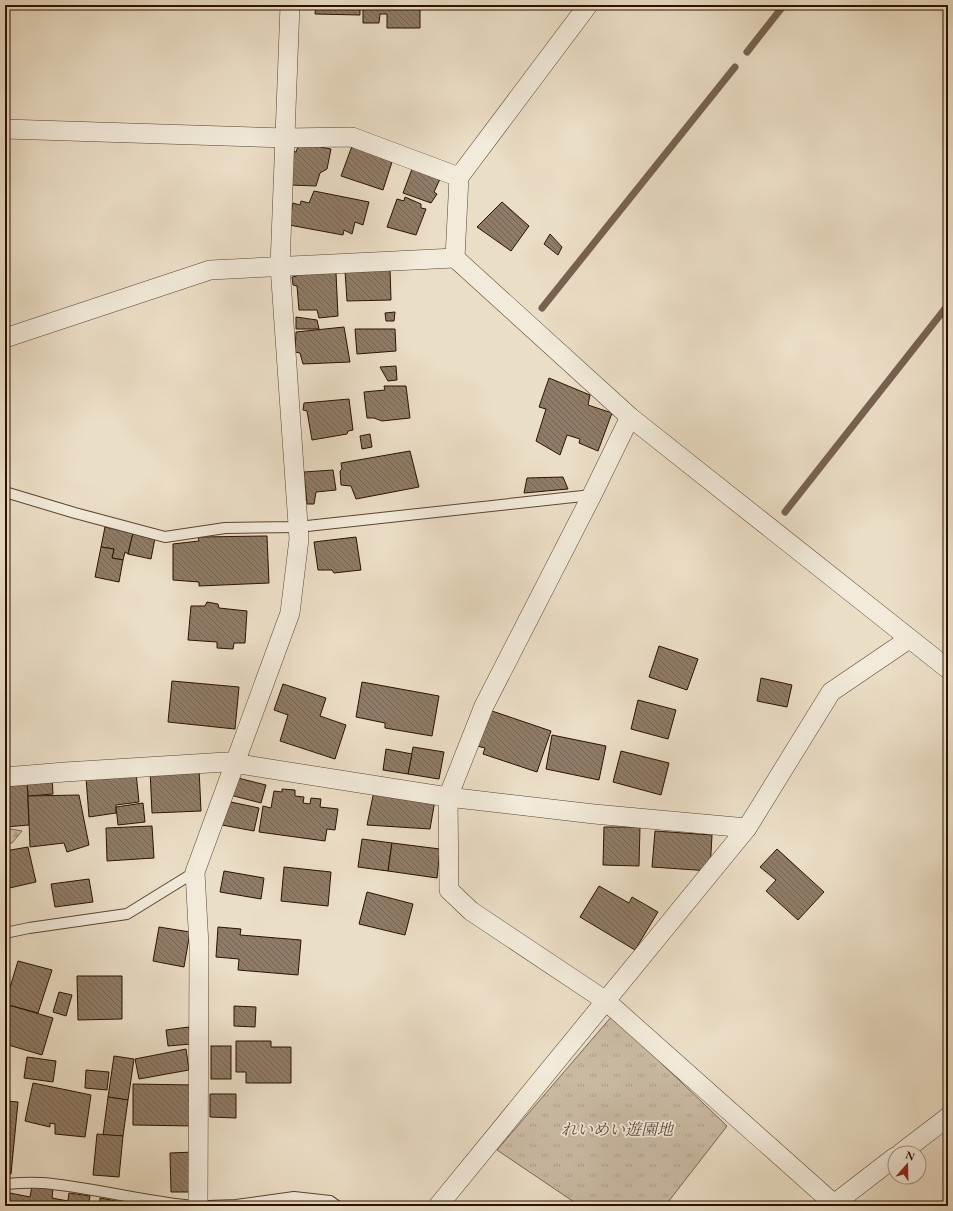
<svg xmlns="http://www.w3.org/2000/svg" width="953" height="1211" viewBox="0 0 953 1211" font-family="'EB Garamond','Noto Serif JP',serif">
	<defs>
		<pattern id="grass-tufts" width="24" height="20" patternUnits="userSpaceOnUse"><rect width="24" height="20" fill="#cabba4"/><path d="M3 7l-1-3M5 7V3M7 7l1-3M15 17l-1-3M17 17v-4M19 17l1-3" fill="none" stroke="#aea08b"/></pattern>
		<pattern id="forest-firs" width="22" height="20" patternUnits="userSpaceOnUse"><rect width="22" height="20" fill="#cabba4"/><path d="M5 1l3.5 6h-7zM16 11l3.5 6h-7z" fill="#aea08b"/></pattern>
		<pattern id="building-back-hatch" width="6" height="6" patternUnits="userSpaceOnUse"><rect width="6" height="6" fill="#8f7c67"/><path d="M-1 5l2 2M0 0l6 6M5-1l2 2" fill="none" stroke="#756452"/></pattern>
	</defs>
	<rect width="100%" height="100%" fill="#ebdec6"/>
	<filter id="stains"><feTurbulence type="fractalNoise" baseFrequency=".005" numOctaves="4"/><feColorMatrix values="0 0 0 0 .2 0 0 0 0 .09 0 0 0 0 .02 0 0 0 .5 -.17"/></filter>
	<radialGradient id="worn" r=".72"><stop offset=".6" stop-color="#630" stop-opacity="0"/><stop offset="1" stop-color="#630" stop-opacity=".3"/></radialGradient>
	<polygon fill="url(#grass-tufts)" stroke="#7a6652" points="612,1016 727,1126 665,1206 580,1206 497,1150"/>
	<polygon fill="url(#forest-firs)" stroke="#7a6652" points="5,828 22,831 12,843 5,844"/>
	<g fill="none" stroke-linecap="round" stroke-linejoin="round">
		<g stroke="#77624f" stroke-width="7">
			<polyline points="747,52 784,5"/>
			<polyline points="542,308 735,67"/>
			<polyline points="785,512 948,305"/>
		</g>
	</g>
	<g fill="url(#building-back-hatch)" stroke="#2b1100">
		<polygon points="316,5 360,5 360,15 315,14"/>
		<polygon points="363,5 420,5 420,28 387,28 387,14 380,14 379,23 363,23"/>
		<polygon points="300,141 319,142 320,147 331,149 327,169 320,173 316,186 290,185 291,151 296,152"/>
		<polygon points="352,146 392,162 383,190 341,176"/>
		<polygon points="412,169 440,179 434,192 437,194 431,203 403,193"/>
		<polygon points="314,191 369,202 363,225 355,222 352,234 344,230 343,235 289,225 293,203 300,205 301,201 309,203"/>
		<polygon points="405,197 421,204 421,208 426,209 416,235 387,227 397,199 404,201"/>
		<polygon points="502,202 529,226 511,251 477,227"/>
		<polygon points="550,234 562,247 558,255 544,244"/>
		<polygon points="390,269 391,300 347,301 345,271"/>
		<polygon points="296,270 336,273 338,316 319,318 317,310 299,310 297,286 293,285 292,277 297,276"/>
		<polygon points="395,312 394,321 386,321 385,313"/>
		<polygon points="296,317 317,320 319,329 296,329"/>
		<polygon points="344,327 350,362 303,364 300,353 295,352 296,332"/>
		<polygon points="355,329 395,329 396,351 357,354"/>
		<polygon points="396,366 397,380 388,381 380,367"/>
		<polygon points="549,378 590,395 588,405 612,413 598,451 579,443 580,439 567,435 560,455 536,441 546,409 539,407"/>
		<polygon points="384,386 406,386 410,418 382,421 374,418 367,418 364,392 385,390"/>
		<polygon points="349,399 353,430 348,431 347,434 312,440 307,411 303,410 304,403"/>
		<polygon points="370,434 372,447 362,449 360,436"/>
		<polygon points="410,451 419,487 356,499 351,486 341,485 340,471 342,469 341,463"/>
		<polygon points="333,470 336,490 316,492 314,504 307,504 304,472"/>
		<polygon points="563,477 568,489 524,493 527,478"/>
		<polygon points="105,527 133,533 128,554 125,552 123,560 112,558 114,549 101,547"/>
		<polygon points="133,533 155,538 151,559 128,554"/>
		<polygon points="267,536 269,583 199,586 199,582 173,580 173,544 199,541 198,537"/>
		<polygon points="356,537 361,570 334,573 332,570 318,570 314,542"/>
		<polygon points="101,547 114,549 112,558 123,560 119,582 95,577"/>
		<polygon points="207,602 218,604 219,608 247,611 245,643 234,643 233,649 217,648 217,642 188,640 191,606 205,606"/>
		<polygon points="659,646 698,659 687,690 649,677"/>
		<polygon points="761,678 792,685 787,707 757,701"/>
		<polygon points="172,681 239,687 235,729 168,722"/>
		<polygon points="362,682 439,696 432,736 385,728 385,723 356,717"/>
		<polygon points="283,684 326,698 320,716 346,725 335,759 280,741 288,715 274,710"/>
		<polygon points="638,700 676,710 668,739 631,729"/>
		<polygon points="489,710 551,731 537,772 483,754 485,748 477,746"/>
		<polygon points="552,735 606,746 599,780 546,769"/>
		<polygon points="413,747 444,752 439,779 408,774"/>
		<polygon points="386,749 412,754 408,774 383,770"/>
		<polygon points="621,751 669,763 661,795 613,782"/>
		<polygon points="199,768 201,811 152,813 150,770"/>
		<polygon points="136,773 139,802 116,805 116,813 89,817 86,778"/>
		<polygon points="52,777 53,794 28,796 27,779"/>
		<polygon points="234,777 266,785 261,803 230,795"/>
		<polygon points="5,779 27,779 29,825 5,827"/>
		<polygon points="282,789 295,790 295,796 304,797 303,803 310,804 311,798 321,799 320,807 338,809 335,830 327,829 325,841 259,832 263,806 271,808 274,791 282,792"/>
		<polygon points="374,791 435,800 430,829 367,825"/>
		<polygon points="79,795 89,845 67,852 64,843 30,847 28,796"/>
		<polygon points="226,801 259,808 254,831 222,825"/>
		<polygon points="143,803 145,822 118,825 116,807"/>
		<polygon points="152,826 154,858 107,861 106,828"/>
		<polygon points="604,827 640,827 639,866 603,865"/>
		<polygon points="655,831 712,835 710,871 652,867"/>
		<polygon points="362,839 392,843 388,871 358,867"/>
		<polygon points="392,843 440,849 437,878 388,871"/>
		<polygon points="28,847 36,882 5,889 5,851"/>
		<polygon points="777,849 824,892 798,920 766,891 776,880 760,867"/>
		<polygon points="284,867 331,872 328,906 281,901"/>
		<polygon points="224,871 264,878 261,899 220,892"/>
		<polygon points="89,879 93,902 55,907 51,884"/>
		<polygon points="599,886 629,903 632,897 658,912 635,950 580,917"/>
		<polygon points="367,892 413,904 405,935 359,924"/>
		<polygon points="159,927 190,932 184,967 153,961"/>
		<polygon points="218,927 241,929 240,935 301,940 298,975 238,970 239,959 216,957"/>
		<polygon points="18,961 52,970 38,1013 5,1004"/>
		<polygon points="77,976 122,976 122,1019 78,1020"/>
		<polygon points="59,992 72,995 66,1016 53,1012"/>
		<polygon points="5,1004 53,1018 42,1055 5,1044"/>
		<polygon points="234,1006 256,1007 255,1027 234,1026"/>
		<polygon points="189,1027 191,1044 168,1046 166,1030"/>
		<polygon points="236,1041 271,1041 271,1047 291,1047 291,1083 246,1083 246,1072 236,1072"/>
		<rect x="211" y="1046" width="20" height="33"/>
		<polygon points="186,1049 189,1070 139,1079 135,1059"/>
		<polygon points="114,1056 134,1059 128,1100 108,1097"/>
		<polygon points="27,1057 56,1061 53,1082 24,1078"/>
		<polygon points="86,1070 109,1072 107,1090 85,1088"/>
		<polygon points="33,1083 91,1095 85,1137 55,1134 55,1124 50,1123 50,1127 25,1121"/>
		<polygon points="133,1084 194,1085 194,1126 133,1125"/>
		<polygon points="210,1094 236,1094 236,1118 210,1117"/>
		<polygon points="108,1097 128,1100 123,1136 103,1135"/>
		<polygon points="5,1101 18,1102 11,1174 5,1174"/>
		<polygon points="97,1134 123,1136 119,1177 93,1175"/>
		<polygon points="194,1152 195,1192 171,1192 170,1153"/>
		<polygon points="32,1185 53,1189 52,1198 68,1201 67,1206 5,1206 5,1192 30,1197"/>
		<polygon points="69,1193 90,1196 88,1206 67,1206"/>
		<polygon points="100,1198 138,1205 138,1206 99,1206"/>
	</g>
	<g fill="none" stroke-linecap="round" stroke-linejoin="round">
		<defs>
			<g id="lane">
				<polyline points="5,492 75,513 165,537 225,528 298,527 592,495"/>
				<polyline points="5,933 29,928 127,914 195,872"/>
				<path d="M5,1184C17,1183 30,1182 42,1183C93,1187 143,1202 194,1206"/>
				<polyline points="208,1206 236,1205 294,1197 330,1201 337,1206"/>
			</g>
			<g id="street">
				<polyline points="5,129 285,138 352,137 459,177"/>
				<polyline points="455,258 459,177 588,5"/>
				<polyline points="5,338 210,270 455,258 630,417 948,669"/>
				<polyline points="630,417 592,495 484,706 448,797 449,890 471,911 606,1001 834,1204"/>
				<polyline points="5,777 65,772 226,762 448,797 594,814 747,828"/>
				<polyline points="901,1153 948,1117"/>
				<polyline points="198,1206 199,946 195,872 290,613 299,539 280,266 290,5"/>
				<polyline points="438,1206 747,828 831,692 909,639"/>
				<polyline points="833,1206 834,1204 895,1157"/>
			</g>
		</defs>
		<use href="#lane" stroke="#5b4432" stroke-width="12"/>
		<use href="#street" stroke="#5b4432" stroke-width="20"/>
		<use href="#lane" stroke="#f2eada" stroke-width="10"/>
		<use href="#street" stroke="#f2eada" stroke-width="19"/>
	</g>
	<g text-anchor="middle" stroke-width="3.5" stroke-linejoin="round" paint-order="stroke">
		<g font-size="16" font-style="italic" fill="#634c39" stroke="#f2eada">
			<text x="617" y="1135">れいめい遊園地</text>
		</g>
	</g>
	<rect width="953" height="1211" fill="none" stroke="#ebdec6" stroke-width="20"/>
	<rect x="6" y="6" width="941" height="1199" fill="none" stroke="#2b1100" stroke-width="2"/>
	<rect x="10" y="10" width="933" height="1191" fill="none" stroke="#2b1100"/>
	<g transform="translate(907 1165) rotate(20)"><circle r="19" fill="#f2eada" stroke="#a29383"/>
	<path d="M0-3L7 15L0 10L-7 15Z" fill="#8f2418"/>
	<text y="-6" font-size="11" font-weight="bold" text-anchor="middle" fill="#2b1100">N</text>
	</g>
	<rect width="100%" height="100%" filter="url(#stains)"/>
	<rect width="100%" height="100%" fill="url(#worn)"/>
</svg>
